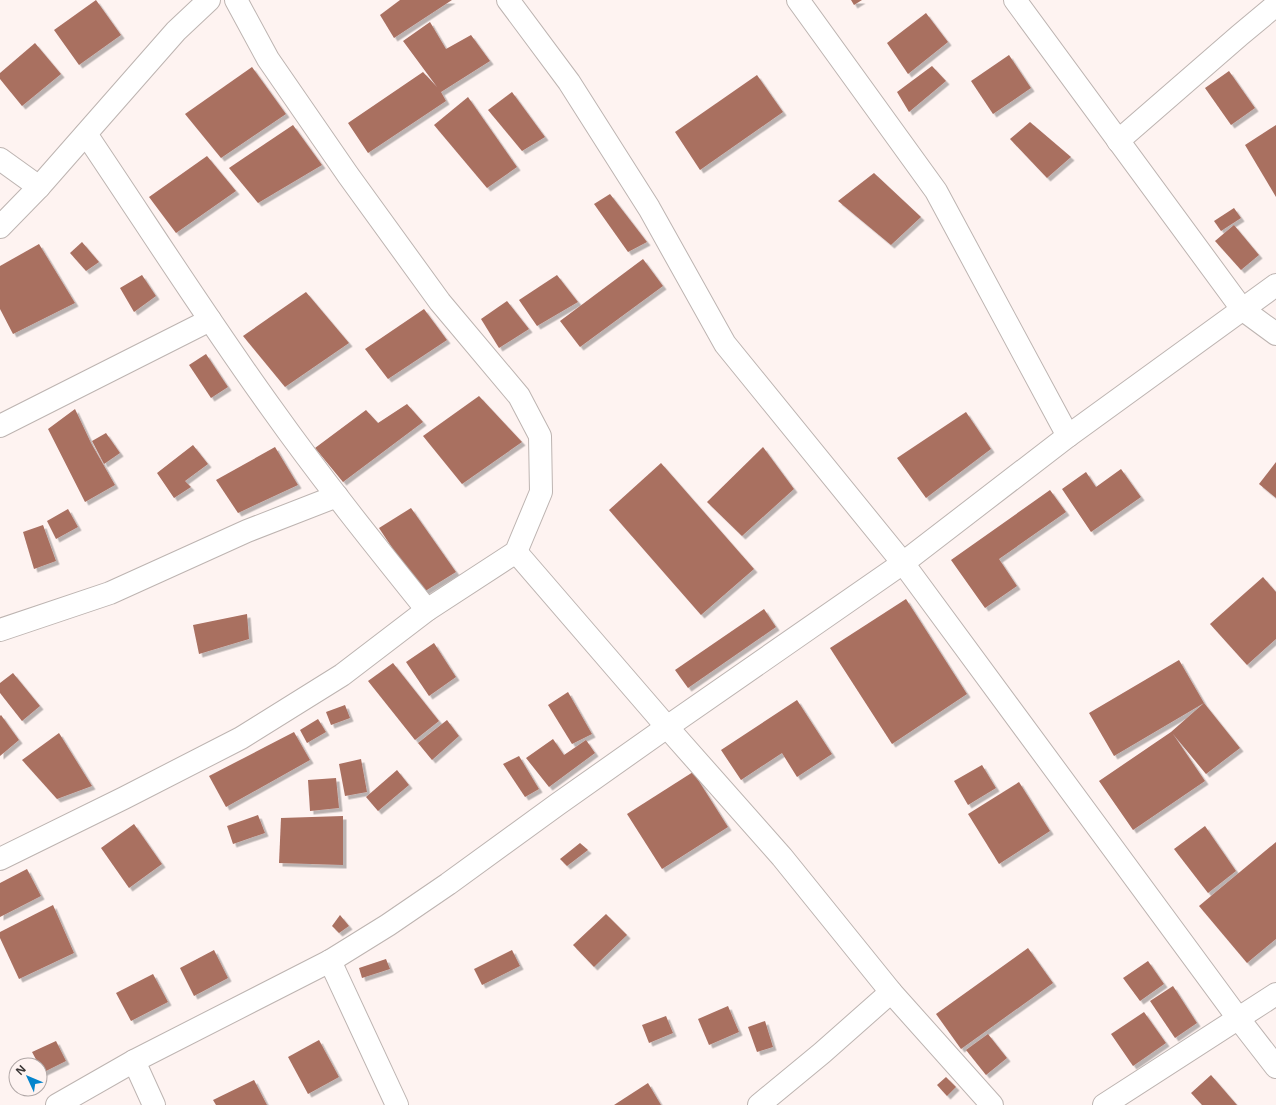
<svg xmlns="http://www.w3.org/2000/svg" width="1276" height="1105" viewBox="0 0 1276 1105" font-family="'Noto Sans',sans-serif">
	<defs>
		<filter id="shadow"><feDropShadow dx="3.5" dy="3.5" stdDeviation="0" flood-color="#0004"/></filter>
	</defs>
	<rect width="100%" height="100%" fill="#fef3f1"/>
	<g fill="#a96f61" filter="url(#shadow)">
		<polygon points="96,0 121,35 79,65 54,30"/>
		<polygon points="400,0 452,0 394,38 380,15"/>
		<polygon points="851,0 862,0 854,5"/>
		<polygon points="926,13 948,42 908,74 887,43"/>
		<polygon points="430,22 446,49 471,35 490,61 441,92 446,101 368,153 348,123 423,72 437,87 403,41"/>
		<polygon points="35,43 61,74 22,106 0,79 0,73"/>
		<polygon points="1009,55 1031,88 993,114 971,81"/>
		<polygon points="932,66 946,81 909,112 897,92"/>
		<polygon points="252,67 286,114 221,158 185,114"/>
		<polygon points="1229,71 1255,108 1231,125 1205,88"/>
		<polygon points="757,75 783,112 700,170 675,132"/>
		<polygon points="512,92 545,137 522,151 488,110"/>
		<polygon points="468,97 517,167 487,188 434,125"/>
		<polygon points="1030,122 1071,157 1047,178 1010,139"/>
		<polygon points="293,125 322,165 258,203 229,168"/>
		<polygon points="1276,125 1276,197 1245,145"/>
		<polygon points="207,156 236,191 176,233 149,197"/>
		<polygon points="874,173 921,217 891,245 838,201"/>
		<polygon points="610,194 647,242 628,252 594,204"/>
		<polygon points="1234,208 1241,218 1221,231 1214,221"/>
		<polygon points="1234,225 1259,255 1241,270 1215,241"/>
		<polygon points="82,242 99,262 86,271 70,253"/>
		<polygon points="39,244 75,303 13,334 0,309 0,266"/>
		<polygon points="643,259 663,286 580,347 560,321"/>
		<polygon points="142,275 156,296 134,312 120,288"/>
		<polygon points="557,275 578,302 537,326 519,300"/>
		<polygon points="306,292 349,343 285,387 243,336"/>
		<polygon points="507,301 529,329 499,348 481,319"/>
		<polygon points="424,309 447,340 388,379 365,349"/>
		<polygon points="206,354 228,387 211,398 189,365"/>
		<polygon points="479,396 522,442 462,484 423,436"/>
		<polygon points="407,404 423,422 343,482 315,448 366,410 378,423"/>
		<polygon points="75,409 91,443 115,485 85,502 48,429"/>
		<polygon points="966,412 991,449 926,498 897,458"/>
		<polygon points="106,433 120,453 104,464 92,441"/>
		<polygon points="193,445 208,464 185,481 191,487 174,498 157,473"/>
		<polygon points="275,447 298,485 238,513 216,480"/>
		<polygon points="763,447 794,489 742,536 707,502"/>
		<polygon points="1276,462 1276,498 1259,484"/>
		<polygon points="661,463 754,569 701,615 609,510"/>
		<polygon points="1121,469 1141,497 1091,532 1062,489 1086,472 1096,487"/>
		<polygon points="1050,490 1066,512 999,559 1017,586 985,608 951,560"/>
		<polygon points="411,508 456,572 422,593 379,528"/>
		<polygon points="68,509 78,527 56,539 47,521"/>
		<polygon points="43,525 56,561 34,569 23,532"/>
		<polygon points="1263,577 1276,592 1276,639 1247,665 1210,624"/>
		<polygon points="906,599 967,694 892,744 830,648"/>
		<polygon points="764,609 776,627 688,688 675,670"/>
		<polygon points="247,614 249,639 199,654 193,625"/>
		<polygon points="434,643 456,677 429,696 406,662"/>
		<polygon points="1179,660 1204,703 1240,748 1206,774 1173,734 1205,781 1133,830 1099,781 1171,732 1204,703 1114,756 1089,713"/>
		<polygon points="393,663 439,721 415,740 368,681"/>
		<polygon points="13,673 40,706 22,721 0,693 0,683"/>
		<polygon points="568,692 592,734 572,744 548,705"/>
		<polygon points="797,700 832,754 797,777 782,753 741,780 721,750"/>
		<polygon points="345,705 350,718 331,725 326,712"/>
		<polygon points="1,715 19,740 0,756 0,716"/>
		<polygon points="318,719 326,732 307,743 300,730"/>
		<polygon points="447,720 459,736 432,760 418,743"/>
		<polygon points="294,732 310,760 226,807 209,776"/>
		<polygon points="59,733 92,786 57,799 22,760"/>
		<polygon points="553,739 564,755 586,740 595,753 549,787 526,758"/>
		<polygon points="519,756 539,789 525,797 503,764"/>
		<polygon points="361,759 367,792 345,796 339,764"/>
		<polygon points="982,765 996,788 968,805 954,781"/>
		<polygon points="397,770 409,785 378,811 366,797"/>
		<polygon points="693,772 728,827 662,869 627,814"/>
		<polygon points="336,778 339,808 310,811 308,780"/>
		<polygon points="1019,782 1050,831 999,864 968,814"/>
		<polygon points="258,815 265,833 233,844 227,826"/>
		<polygon points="343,816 343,865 279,863 281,818"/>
		<polygon points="134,824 162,864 129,888 101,848"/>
		<polygon points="1205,826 1236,871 1208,893 1174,849"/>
		<polygon points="1276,842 1276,939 1247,963 1199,906"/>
		<polygon points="580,843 588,850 567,866 560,859"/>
		<polygon points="27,869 41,896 0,917 0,883"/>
		<polygon points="53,905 74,953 19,979 0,938 0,932"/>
		<polygon points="606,914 627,935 594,967 573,945"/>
		<polygon points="340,915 349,926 339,933 332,926"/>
		<polygon points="1028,948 1053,983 961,1049 936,1014"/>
		<polygon points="214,950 228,978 194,996 180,968"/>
		<polygon points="512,950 520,966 482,985 474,969"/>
		<polygon points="386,959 390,969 362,978 359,968"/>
		<polygon points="1148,961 1164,984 1140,1001 1123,978"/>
		<polygon points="153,974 168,1002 131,1021 116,993"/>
		<polygon points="1173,986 1197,1023 1175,1038 1150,1001"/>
		<polygon points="728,1006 739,1032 709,1045 698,1019"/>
		<polygon points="1144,1012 1166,1043 1133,1066 1111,1034"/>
		<polygon points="666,1016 673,1033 649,1043 642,1025"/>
		<polygon points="765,1021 773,1047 757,1052 748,1027"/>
		<polygon points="988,1034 1007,1058 986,1075 966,1050"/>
		<polygon points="319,1040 339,1077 308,1094 288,1057"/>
		<polygon points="56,1041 66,1061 42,1073 40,1065 39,1065 32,1052"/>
		<polygon points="1211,1075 1237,1105 1202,1105 1191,1093"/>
		<polygon points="946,1077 956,1087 947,1096 937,1085"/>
		<polygon points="254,1080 267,1105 216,1105 213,1100"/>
		<polygon points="648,1083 661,1105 614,1105"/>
	</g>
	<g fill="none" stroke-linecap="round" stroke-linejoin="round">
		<defs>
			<g id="minor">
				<polyline points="508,0 569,82 649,208 725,344 903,563 1238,1018 1276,1067"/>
				<polyline points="798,0 936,191 1068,436"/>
				<polyline points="1015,0 1242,309 1276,334"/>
				<path d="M86,134C148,226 207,319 272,409C321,478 374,544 427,610"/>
				<polyline points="1118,141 1240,35 1276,5"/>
				<polyline points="0,159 39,187"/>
				<polyline points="0,227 39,187 176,31 209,0"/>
				<polyline points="0,426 210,320"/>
				<polyline points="516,552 667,727 782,857 891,992 992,1105"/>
				<polyline points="0,630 110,593 247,531 337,496"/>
				<polyline points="0,859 124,798 241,738 342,675 427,610 516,552 541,492 540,436 519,396 440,302 348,175 268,59 236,0"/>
				<polyline points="330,961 397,1105"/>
				<polyline points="134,1061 154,1105"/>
				<polyline points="57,1105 134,1061 330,961 388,925 448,884 558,804 667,727 903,563 1068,436 1276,285"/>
				<polyline points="759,1105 822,1053 891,992"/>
				<polyline points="1104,1105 1276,994"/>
			</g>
		</defs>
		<use href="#minor" stroke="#bdb4b1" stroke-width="24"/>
		<use href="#minor" stroke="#fff" stroke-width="22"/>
	</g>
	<g transform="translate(28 1077) rotate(314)"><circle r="19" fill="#fef3f1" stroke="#b0a7a6"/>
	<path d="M0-3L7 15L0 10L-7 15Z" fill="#0584cc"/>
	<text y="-6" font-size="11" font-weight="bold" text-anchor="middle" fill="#3a3635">N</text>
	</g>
</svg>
